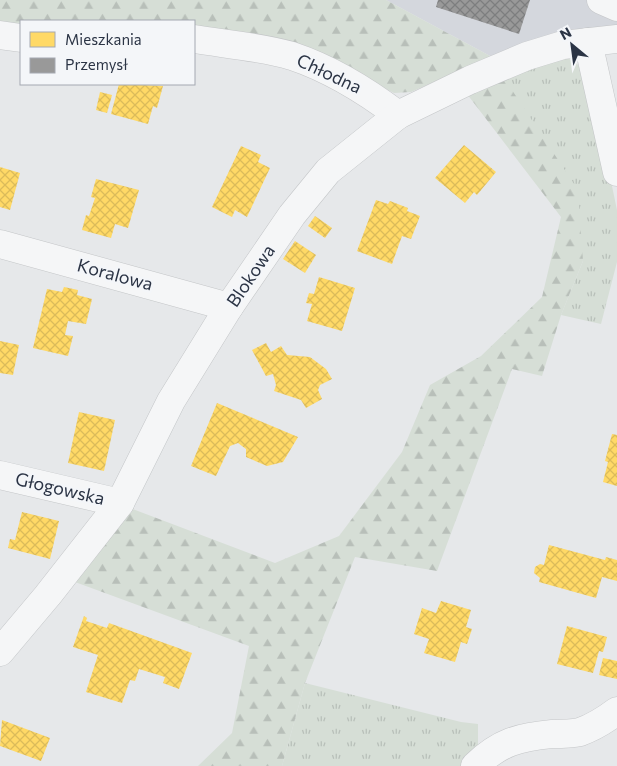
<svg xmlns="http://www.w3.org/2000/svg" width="617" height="766" viewBox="0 0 617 766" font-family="Commissioner,sans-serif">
	<defs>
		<pattern id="grass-tufts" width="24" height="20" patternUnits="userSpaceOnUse" patternTransform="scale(1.25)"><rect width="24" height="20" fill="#d6ded6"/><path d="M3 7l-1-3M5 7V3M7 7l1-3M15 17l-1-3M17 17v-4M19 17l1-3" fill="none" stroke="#b8bfb9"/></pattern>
		<pattern id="forest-firs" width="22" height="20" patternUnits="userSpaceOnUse" patternTransform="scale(1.25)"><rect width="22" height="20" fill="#d6ded6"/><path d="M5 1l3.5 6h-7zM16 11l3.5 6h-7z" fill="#b8bfb9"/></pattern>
		<pattern id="homes-cross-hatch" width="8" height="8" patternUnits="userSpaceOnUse" patternTransform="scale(1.25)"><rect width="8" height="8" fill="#ffd966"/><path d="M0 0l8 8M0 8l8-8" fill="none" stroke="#dbbb5a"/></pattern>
		<pattern id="industry-cross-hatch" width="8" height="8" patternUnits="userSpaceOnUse" patternTransform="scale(1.25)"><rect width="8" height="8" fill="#999"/><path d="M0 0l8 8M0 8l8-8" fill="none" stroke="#7d7e7f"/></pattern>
	</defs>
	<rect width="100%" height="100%" fill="#e6e8ea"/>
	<polygon fill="#d4d7dd" points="386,0 617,0 617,28 560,31 492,57"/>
	<g fill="url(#grass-tufts)">
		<polygon points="567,58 576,62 591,86 617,210 617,262 601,324 561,315 583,261 504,78 549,61"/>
		<polygon points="305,683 461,722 478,724 478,750 464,766 282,766"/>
	</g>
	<g fill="url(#forest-firs)">
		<polygon points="0,0 386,0 492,57 411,92 394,93 376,84 194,30 194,21 21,21 21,30 0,26"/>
		<polygon points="504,78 578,190 583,261 561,315 542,376 512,369 437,571 355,557 305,683 282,766 198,766 232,733 249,646 75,582 130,508 275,563 339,536 402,452 430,385 481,356 542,297 561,217 467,94"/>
	</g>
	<g fill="url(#homes-cross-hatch)">
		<polygon points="119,84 163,86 157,108 153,106 148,124 111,114"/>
		<polygon points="100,92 112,95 107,113 96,110"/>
		<polygon points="464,145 496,172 477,195 474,192 465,203 435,178"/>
		<polygon points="241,146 261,155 258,162 270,168 247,217 235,210 232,217 212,207"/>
		<polygon points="0,167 20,173 10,210 0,207"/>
		<polygon points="96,179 139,190 128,228 115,224 111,238 82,230 86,215 89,216 95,198 91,197"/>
		<polygon points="376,200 388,204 390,201 408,208 407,211 420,216 411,239 402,236 392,264 357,251"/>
		<polygon points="315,216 332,228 325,238 308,226"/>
		<polygon points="295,241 316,255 305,273 283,259"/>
		<polygon points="319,277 355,288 342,331 307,321 312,304 306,303 309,293 314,294"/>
		<polygon points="64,287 78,290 77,295 92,299 86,324 68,321 65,335 73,336 68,356 33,348 47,289 62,292"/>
		<polygon points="0,341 19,345 13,375 0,373"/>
		<polygon points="266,343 271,352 281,346 287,355 310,357 326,369 332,379 320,385 318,390 322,399 306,408 301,400 274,391 276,385 273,374 266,376 252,350"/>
		<polygon points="217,403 298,437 283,462 267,466 246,457 246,449 238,443 230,446 216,476 191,466"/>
		<polygon points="79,412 115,420 104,471 68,463"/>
		<polygon points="612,434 617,435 617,486 603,482 608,462 605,461"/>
		<polygon points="22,512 59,521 50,559 8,548 10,539 15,540"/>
		<polygon points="549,545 605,560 606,557 617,560 617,581 602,577 596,598 539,582 540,578 534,573 535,567 540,564 544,565"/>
		<polygon points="441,601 471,610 466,627 472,629 467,644 461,642 455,662 424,653 429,639 414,634 422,608 436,613"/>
		<polygon points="84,616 87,618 86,621 107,628 109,623 192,653 179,689 163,683 165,677 139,669 135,681 130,680 122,703 86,692 98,655 73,647"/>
		<polygon points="567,626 607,637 603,652 599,651 593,673 557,664"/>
		<polygon points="603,658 617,661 617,679 599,675"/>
		<polygon points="2,720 50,738 41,761 0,746"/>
	</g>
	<polygon fill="url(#industry-cross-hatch)" points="438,0 530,0 519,34 436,7"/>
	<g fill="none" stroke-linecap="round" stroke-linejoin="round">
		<defs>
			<g id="minor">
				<polyline points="601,0 617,7"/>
				<polyline points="0,35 21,38"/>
				<path d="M194,39C225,44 262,47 292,56C331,69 365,90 398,115"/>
				<polyline points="588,42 617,172"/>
				<polyline points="0,244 229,307"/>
				<polyline points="0,475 120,503"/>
				<polyline points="0,652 48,595 120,503 171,401 229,307 292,215 328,171 398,115 470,80 527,56 563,45 617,39"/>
				<path d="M475,766C500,742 519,737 552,734C561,734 571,734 580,732C594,727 605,720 617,711"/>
			</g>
		</defs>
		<use href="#minor" stroke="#c4c6c8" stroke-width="29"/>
		<use href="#minor" stroke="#f5f6f7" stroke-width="28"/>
	</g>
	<g text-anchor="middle" stroke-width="5" stroke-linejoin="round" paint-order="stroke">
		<g font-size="18" fill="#2b3445" stroke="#f4f6f9">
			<text transform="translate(329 74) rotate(25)" y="6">Chłodna</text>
			<text transform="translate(115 275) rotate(15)" y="6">Koralowa</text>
			<text transform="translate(251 276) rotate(-56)" y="6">Blokowa</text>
			<text transform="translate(60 489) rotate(13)" y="6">Głogowska</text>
		</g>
	</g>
	<rect x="20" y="20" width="175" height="65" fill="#f4f6f9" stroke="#a4a8b1"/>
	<rect x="30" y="32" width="25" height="15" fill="#ffd966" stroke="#a4a8b1"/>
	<text x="65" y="45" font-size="15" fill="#2b3445">Mieszkania</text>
	<rect x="30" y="58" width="25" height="15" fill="#999999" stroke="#a4a8b1"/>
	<text x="65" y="70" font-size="15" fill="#2b3445">Przemysł</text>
	<g transform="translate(572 45) rotate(331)" stroke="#f4f6f9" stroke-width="4" paint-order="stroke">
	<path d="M0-4L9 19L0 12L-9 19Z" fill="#2b3445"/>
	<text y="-8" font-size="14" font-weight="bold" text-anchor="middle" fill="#2b3445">N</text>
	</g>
</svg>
